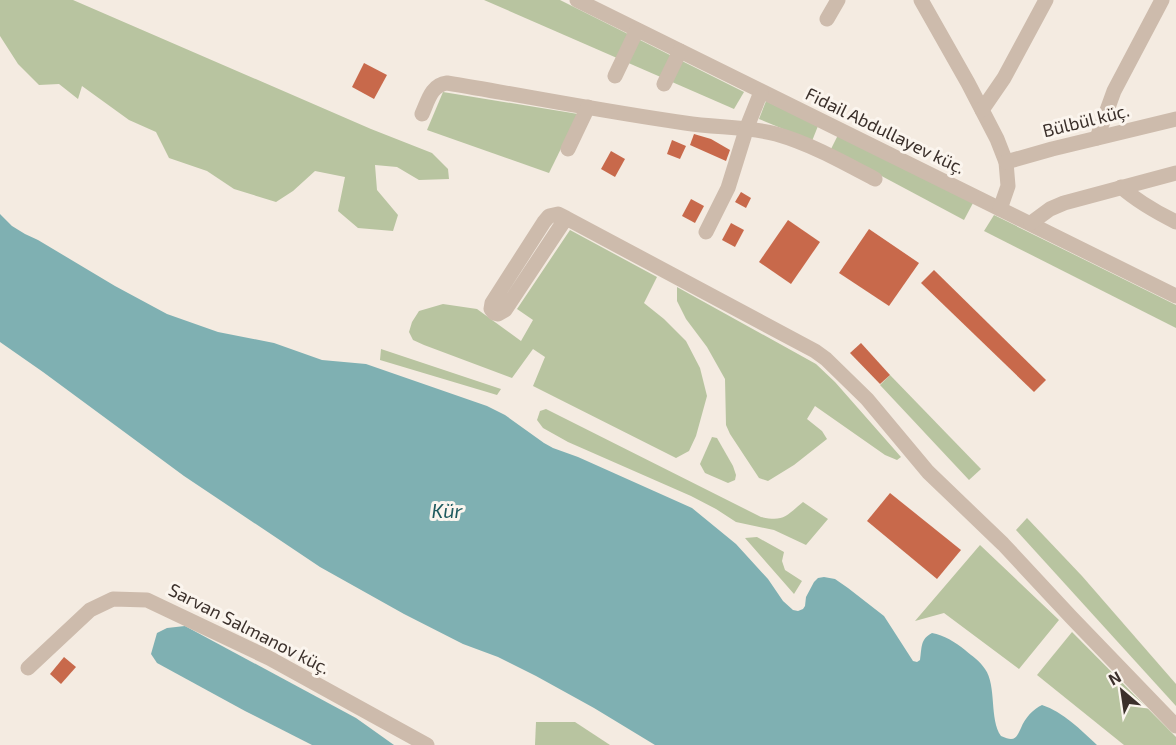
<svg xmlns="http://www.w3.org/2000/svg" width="1176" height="745" viewBox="0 0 1176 745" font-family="'Exo 2',sans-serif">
	<rect width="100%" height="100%" fill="#f4ebe1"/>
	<g fill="#b8c4a0">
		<polygon points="0,0 73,0 371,129 432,153 448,169 449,179 419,180 397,167 375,165 377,190 398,215 393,231 358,228 338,211 345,177 315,171 293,191 276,202 234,189 207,171 169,158 156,132 129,120 82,86 78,99 59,84 39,85 18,64 0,36"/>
		<polygon points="484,0 560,0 744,92 734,109"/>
		<polygon points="443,92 578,114 549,173 427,130"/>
		<polygon points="766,101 818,126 812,141 759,119"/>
		<polygon points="838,135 973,203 964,220 831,149"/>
		<polygon points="994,215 1176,305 1176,328 984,231"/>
		<polygon points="570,230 657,277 644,303 664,319 686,341 700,368 707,396 696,436 689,451 676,458 533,386 545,357 533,349 512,378 424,345 413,340 409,332 412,322 419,311 443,304 477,309 521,341 533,320 517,309"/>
		<polygon points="677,287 816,364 835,382 901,457 897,460 885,455 815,406 807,419 822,431 827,439 794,465 768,481 759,478 730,434 726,425 725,379 707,347 686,319 677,301"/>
		<polygon points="381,349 501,389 497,395 380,360"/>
		<polygon points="890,375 981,469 969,480 880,385"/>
		<path d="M546,409L761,517C784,522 786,516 803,502L828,519L806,545L774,530L736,522L716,509L691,496L568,442L543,428L537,420L540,411Z"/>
		<polygon points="712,437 717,438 733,466 736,475 735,480 728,483 705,473 700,464"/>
		<polygon points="1027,518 1082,576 1176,684 1176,706 1016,530"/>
		<polygon points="757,537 784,552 782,561 785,570 802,581 794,594 745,538"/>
		<polygon points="980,545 1059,620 1019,669 944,613 915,621"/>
		<polygon points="1072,632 1176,737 1176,745 1124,745 1037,675"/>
		<polygon points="536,722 575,722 610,745 535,745"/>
	</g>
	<g fill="#7fb0b2">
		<path d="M0,214L12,226L25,234L38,240L115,286L167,314L218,332L274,343L322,360L366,364L487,406L505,415L544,443L553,448L578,457L692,508L736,544L768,579L783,601L793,610L798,611L803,609L805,606L806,597L814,582L818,578L824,577L835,579L848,588L884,616L913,661L917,662L920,660C922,648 920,639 932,633C944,635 955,642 965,650C972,656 980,661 985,669C997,686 989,719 1001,736C1014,742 1016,739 1021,728C1025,718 1033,709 1042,705C1063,712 1081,730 1097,745H655L594,708L536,676L498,657L463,644L404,614L320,567L184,476L43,372L0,342Z"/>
		<polygon points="185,626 356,718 394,745 312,745 245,711 157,663 151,654 157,633 167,628"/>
	</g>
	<g fill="#c8694b">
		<polygon points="364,63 387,75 374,99 352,87"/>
		<polygon points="694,134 711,139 730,150 726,161 690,145"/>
		<polygon points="672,140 686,146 680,159 667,154"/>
		<polygon points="611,151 625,159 615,177 601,169"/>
		<polygon points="741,192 751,198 746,208 735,202"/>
		<polygon points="691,199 704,206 695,223 682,216"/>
		<polygon points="788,220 820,242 791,284 759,262"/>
		<polygon points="731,223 744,230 735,247 722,240"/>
		<polygon points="869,229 919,263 889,306 839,273"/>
		<polygon points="934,270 1046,380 1034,392 921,283"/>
		<polygon points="861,343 890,375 880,384 850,353"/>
		<polygon points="890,493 961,550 937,579 867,521"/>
		<polygon points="64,657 76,667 61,684 50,674"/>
	</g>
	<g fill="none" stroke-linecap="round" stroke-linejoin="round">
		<g stroke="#cdbbac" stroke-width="15">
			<polyline points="577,0 1176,296"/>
			<polyline points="921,0 968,83 997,139 1006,162 1008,186 1000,209"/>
			<polyline points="827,19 838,0"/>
			<polyline points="615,76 637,30"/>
			<polyline points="664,84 680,51"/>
			<polyline points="982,110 1004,78 1046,0"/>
			<path d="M422,114C428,101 431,85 447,83C526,96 606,112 685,123C716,128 746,126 776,134C811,144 843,162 875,179"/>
			<polyline points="1097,138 1114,91 1162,0"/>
			<polyline points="568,149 588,107"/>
			<polyline points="1006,162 1052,149 1176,119"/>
			<path d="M1121,187C1138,202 1156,212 1176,222"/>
			<polyline points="566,218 505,310 498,314 494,313 491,309 492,303 544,222 549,216 558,214 566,218 815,351 826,359 867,399 928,472 1003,544 1071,617 1176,726"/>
			<polyline points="1031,223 1050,209 1064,203 1176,173"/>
			<polyline points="706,232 728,188 747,127 761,92"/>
			<polyline points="28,668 90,610 113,599 147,600 269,658 427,745"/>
		</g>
	</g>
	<g text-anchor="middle" stroke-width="6" stroke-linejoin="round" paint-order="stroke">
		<g font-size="18" fill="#3b302b" stroke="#fbf5ee">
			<text transform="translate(1086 121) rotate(-14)" y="6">Bülbül küç.</text>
			<text transform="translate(885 131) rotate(26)" y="6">Fidail Abdullayev küç.</text>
			<text transform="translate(249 629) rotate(27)" y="6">Sarvan Salmanov küç.</text>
		</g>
		<g font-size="20" font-style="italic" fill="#1f5a5e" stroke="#fbf5ee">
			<text x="447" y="518">Kür</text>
		</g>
	</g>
	<g transform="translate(1122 691) rotate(331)" stroke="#fbf5ee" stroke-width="4.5" paint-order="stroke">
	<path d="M0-4.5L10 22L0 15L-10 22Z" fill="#3b302b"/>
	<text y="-9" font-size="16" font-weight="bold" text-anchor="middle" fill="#3b302b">N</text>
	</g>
</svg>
